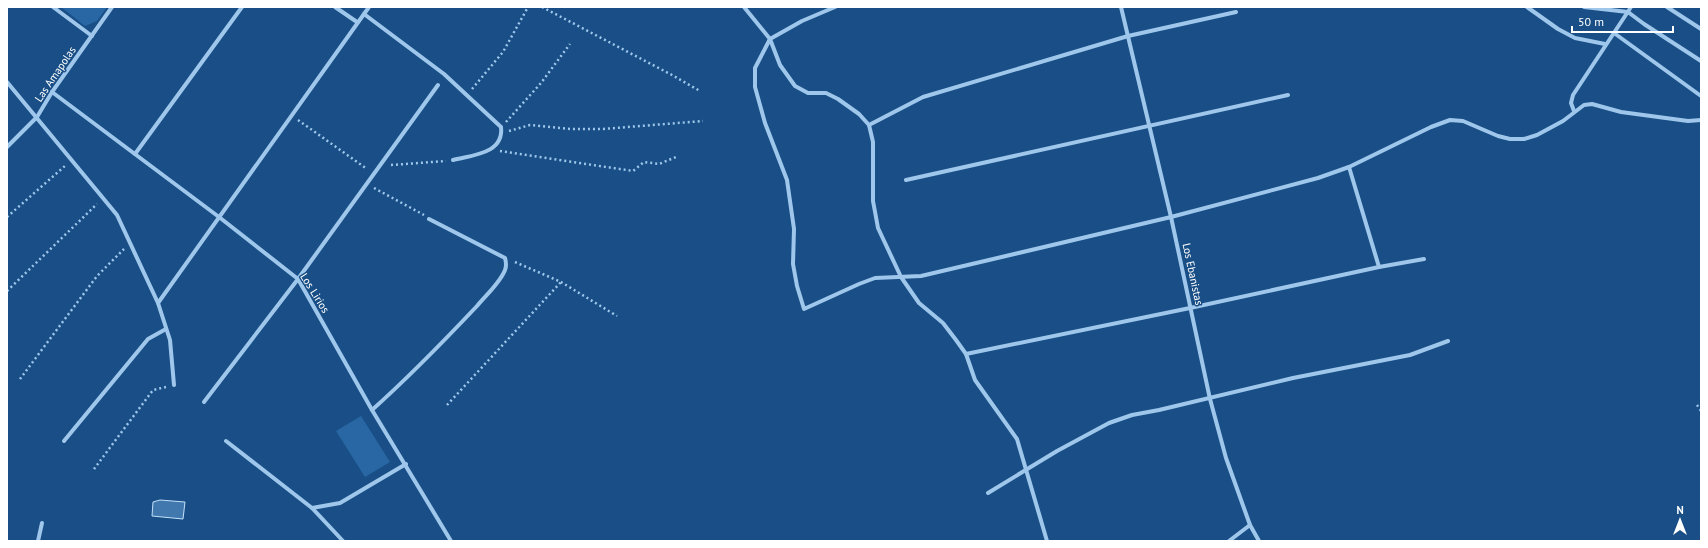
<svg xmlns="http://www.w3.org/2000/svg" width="1708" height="548" viewBox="0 0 1708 548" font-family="'PT Sans',sans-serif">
	<rect width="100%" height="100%" fill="#194f86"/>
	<g fill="#2867a3">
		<polygon points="61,7 107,7 97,21 85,26"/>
		<polygon points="361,416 390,462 365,477 336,431"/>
	</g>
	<polygon fill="#4179af" stroke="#c4e0f9" points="160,500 185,502 183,519 152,516 153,502"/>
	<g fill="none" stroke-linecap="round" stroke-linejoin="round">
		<g stroke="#9fc7ec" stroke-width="2.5" stroke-dasharray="2 3" stroke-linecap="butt">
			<polyline points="542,7 672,75 700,91"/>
			<polyline points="472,89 503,52 528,7"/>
			<polyline points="298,120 367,169"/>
			<polyline points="506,122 541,83 570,44"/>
			<polyline points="509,131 530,125 571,129 603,129 703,121"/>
			<polyline points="500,151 633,171 644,162 659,164 676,157"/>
			<polyline points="391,165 446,161"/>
			<polyline points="374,188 424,215"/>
			<polyline points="7,217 66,165"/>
			<polyline points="515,262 561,282 617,316"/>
			<polyline points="7,291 97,204"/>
			<polyline points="20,379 97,276 124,249"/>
			<polyline points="447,405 561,282"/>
			<polyline points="1697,405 1701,411"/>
			<polyline points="94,469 153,390 166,387"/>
		</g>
		<g stroke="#9fc7ec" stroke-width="4">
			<polyline points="53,7 92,36"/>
			<polyline points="335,7 357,22"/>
			<polyline points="744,7 770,39 780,65 795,86 808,93 826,93 838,99 859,114 869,125 873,142 873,201 878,228 901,277 919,303 943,323 956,340 966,354 975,380 1017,439 1047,541"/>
			<polyline points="835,7 802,21 770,39 755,68 755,87 765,123 787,180 794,229 793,264 797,286 804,309 859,284 875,278 921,276 1171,217 1318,178 1349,167 1431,127 1450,120 1463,121 1498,136 1510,139 1524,139 1537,135 1563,121 1584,105 1592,104 1621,112 1688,121 1701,120"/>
			<polyline points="1121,7 1171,217 1210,399 1226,458 1250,525 1259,541"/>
			<polyline points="1527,7 1558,29 1575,38 1605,44"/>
			<polyline points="1584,7 1628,12 1644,24 1701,61"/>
			<polyline points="1667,7 1701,29"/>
			<path d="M364,14L444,74L501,127C504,154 472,155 453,160"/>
			<polyline points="1614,33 1701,96"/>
			<polyline points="7,82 117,215 158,303 170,340 174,385"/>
			<polyline points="52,92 219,217 298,279 372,410 451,541"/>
			<polyline points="1574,111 1571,103 1573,95 1631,7"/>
			<polyline points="869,125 923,97 1128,36 1236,12"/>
			<polyline points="7,147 37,117 52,92 112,7"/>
			<polyline points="135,154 242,7"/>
			<polyline points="1349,167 1379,267"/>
			<polyline points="906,180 1288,95"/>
			<polyline points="158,303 369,7"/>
			<polyline points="966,354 1190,308 1379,267 1424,259"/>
			<polyline points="204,402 298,279 438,85"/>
			<path d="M372,410C409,377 443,342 477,306C486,295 500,283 505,270C507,265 506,262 505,258L429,219"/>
			<polyline points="64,441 148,339 166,329"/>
			<polyline points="226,441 312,508 343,541"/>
			<polyline points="988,493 1057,451 1109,423 1132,415 1159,410 1293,378 1410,355 1448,341"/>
			<polyline points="312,508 340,503 406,464"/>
			<polyline points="38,541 42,523"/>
			<polyline points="1229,541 1250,525"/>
		</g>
	</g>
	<g text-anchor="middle" stroke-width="3" stroke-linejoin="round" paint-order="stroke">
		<g font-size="11" fill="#fff" stroke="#194f86">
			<text transform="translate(55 74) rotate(-56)" y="4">Las Amapolas</text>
			<text transform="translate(1193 274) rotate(78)" y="4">Los Ebanistas</text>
			<text transform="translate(315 293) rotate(58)" y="4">Los Lirios</text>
		</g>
	</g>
	<rect width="1708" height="548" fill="none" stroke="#ffffff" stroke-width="16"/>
	<g transform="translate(1680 520)" stroke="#194f86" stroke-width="3" paint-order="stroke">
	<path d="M0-3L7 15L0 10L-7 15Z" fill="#ffffff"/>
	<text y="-6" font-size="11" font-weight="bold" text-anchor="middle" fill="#ffffff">N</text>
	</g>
	<path d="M1572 26v6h101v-6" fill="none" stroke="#ffffff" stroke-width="2"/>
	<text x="1578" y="26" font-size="12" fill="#ffffff" stroke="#194f86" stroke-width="3" paint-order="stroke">50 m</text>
</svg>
